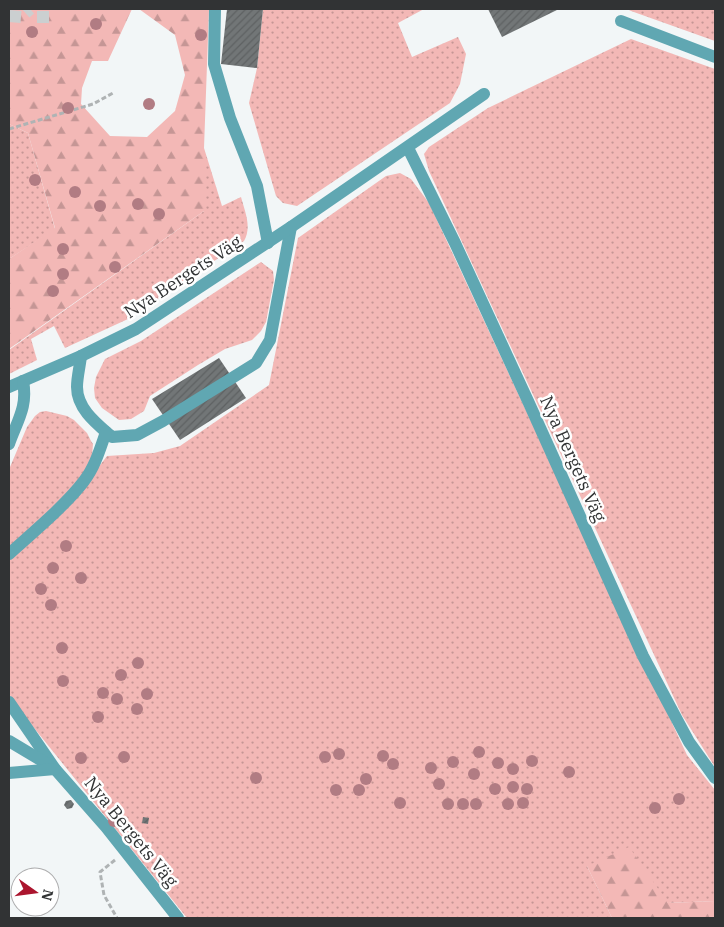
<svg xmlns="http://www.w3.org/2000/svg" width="724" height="927" viewBox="0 0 724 927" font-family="'IBM Plex Serif',serif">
	<defs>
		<pattern id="grass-dots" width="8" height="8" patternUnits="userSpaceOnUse" patternTransform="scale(1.25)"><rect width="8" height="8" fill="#f3b8b6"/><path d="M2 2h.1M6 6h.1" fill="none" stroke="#c59695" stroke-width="1.8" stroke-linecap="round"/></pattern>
		<pattern id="forest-firs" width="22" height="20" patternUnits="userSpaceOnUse" patternTransform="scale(1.25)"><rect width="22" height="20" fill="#f3b8b6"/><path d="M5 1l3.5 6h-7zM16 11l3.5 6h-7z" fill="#c59695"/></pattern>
		<pattern id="building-hatch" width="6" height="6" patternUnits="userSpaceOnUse" patternTransform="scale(1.25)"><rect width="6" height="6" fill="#727677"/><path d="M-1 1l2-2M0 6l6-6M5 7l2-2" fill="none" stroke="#5e6162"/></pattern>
	</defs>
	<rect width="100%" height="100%" fill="#f2f6f7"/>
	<g fill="url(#grass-dots)">
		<polygon points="263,9 424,9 398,23 412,57 458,37 466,54 460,84 450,103 297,206 283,203 276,196 249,103 257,68"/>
		<polygon points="627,9 715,9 715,41 631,11"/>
		<polygon points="631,39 715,69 715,767 682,715 429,171 424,154 429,147 488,108"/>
		<polygon points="9,124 28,133 55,229 9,259"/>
		<path d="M204,148L222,206L241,197C245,212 252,227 244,241L128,319L65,348L54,326L31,339L37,360L9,374V350L204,211Z"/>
		<polygon points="400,173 411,179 429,203 687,755 715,790 715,901 668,903 587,866 612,918 187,918 22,713 9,694 9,558 82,489 107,456 154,453 180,446 269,385 298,238 386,176"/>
		<polygon points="261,262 273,271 274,280 266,322 261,331 252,340 225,349 198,365 150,396 144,411 131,419 119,420 102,408 95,398 94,388 96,377 105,359 141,341"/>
		<polygon points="46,411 67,416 74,420 87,433 91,441 93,444 92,456 80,484 9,548 10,467 27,427 35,416 40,412"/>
	</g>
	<g fill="url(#forest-firs)">
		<polygon points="9,9 132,9 108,61 92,61 82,88 81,104 110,136 147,137 175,111 185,75 175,35 139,9 209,9 204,148 204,211 9,349 9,259 55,228 28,133 9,124"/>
		<polygon points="629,847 668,903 715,901 715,918 612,918 587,866"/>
	</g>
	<g fill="url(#building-hatch)">
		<polygon points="227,9 263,9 257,68 221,64"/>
		<polygon points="488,9 559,9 502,37"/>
		<polygon points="219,358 246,398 180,440 152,399"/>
		<polygon points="71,800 74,804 72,808 67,809 64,805 66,801"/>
		<polygon points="143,817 149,818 148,824 142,823"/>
	</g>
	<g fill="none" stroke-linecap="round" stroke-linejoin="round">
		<g stroke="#cbcfd0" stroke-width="12" stroke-dasharray="12 6" stroke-linecap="butt">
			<polyline points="9,16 21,17 30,9"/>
			<polyline points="43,23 43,9"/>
		</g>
		<g stroke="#afb3b4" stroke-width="3" stroke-dasharray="5 2.5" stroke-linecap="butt">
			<polyline points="9,129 93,104 113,93"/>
			<polyline points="115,860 100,872 104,895 117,918"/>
		</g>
		<g stroke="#60a7b2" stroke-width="12">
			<polyline points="215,9 214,64 230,118 257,186 268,243"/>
			<polyline points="621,21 715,57"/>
			<polyline points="408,148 455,243 528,401 643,656 689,742 715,778"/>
			<path d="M81,356C80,366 77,377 77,387C77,409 97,424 112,437L137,435L163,421L256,363L270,340L291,227"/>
			<polyline points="9,387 81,356 136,329 291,227 484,94"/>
			<path d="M9,444C17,421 28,407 23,381"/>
			<path d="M9,554C32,533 65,506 84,481C95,467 100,449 106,432"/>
			<polyline points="9,702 55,769 106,827 178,918"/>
			<polyline points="9,741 49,765"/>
			<polyline points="9,773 55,769"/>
		</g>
	</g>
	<g fill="#b17c83">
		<circle cx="96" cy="24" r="6"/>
		<circle cx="32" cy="32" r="6"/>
		<circle cx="201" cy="35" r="6"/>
		<circle cx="149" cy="104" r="6"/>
		<circle cx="68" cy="108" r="6"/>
		<circle cx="35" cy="180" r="6"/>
		<circle cx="75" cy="192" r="6"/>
		<circle cx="138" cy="204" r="6"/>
		<circle cx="100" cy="206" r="6"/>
		<circle cx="159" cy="214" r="6"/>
		<circle cx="63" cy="249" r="6"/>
		<circle cx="115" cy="267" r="6"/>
		<circle cx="63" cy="274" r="6"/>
		<circle cx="53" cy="291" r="6"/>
		<circle cx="66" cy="546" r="6"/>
		<circle cx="53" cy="568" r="6"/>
		<circle cx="81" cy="578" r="6"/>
		<circle cx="41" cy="589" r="6"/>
		<circle cx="51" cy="605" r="6"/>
		<circle cx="62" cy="648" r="6"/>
		<circle cx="138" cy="663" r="6"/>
		<circle cx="121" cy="675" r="6"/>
		<circle cx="63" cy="681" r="6"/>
		<circle cx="103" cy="693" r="6"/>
		<circle cx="147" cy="694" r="6"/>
		<circle cx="117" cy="699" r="6"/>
		<circle cx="137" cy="709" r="6"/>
		<circle cx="98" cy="717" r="6"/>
		<circle cx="479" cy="752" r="6"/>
		<circle cx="339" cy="754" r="6"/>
		<circle cx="383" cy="756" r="6"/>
		<circle cx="124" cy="757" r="6"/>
		<circle cx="325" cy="757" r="6"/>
		<circle cx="81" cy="758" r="6"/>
		<circle cx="532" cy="761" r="6"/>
		<circle cx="453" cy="762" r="6"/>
		<circle cx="498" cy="763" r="6"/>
		<circle cx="393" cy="764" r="6"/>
		<circle cx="431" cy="768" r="6"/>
		<circle cx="513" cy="769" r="6"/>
		<circle cx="569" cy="772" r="6"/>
		<circle cx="474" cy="774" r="6"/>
		<circle cx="256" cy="778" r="6"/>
		<circle cx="366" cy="779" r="6"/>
		<circle cx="439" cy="784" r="6"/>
		<circle cx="513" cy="787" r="6"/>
		<circle cx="495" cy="789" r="6"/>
		<circle cx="527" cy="789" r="6"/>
		<circle cx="336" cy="790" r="6"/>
		<circle cx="359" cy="790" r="6"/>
		<circle cx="679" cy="799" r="6"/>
		<circle cx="400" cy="803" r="6"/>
		<circle cx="523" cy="803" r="6"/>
		<circle cx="448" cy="804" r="6"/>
		<circle cx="463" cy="804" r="6"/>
		<circle cx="476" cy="804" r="6"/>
		<circle cx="508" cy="804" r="6"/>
		<circle cx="655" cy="808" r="6"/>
		<circle cx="114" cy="821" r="6"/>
	</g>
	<g text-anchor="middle" stroke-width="5" stroke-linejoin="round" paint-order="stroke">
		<g font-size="18" fill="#313334" stroke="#fff">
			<text transform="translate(183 277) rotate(-33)" y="6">Nya Bergets Väg</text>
			<text transform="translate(573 459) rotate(66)" y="6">Nya Bergets Väg</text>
			<text transform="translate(131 832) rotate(51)" y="6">Nya Bergets Väg</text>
		</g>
	</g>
	<rect width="724" height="927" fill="none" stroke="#313334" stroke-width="20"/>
	<g transform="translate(35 892) rotate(104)"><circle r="24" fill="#ffffff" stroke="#adadae"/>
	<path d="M0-4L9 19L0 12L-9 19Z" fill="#ab152e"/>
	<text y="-8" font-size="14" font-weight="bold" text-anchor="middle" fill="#313334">N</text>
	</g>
</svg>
